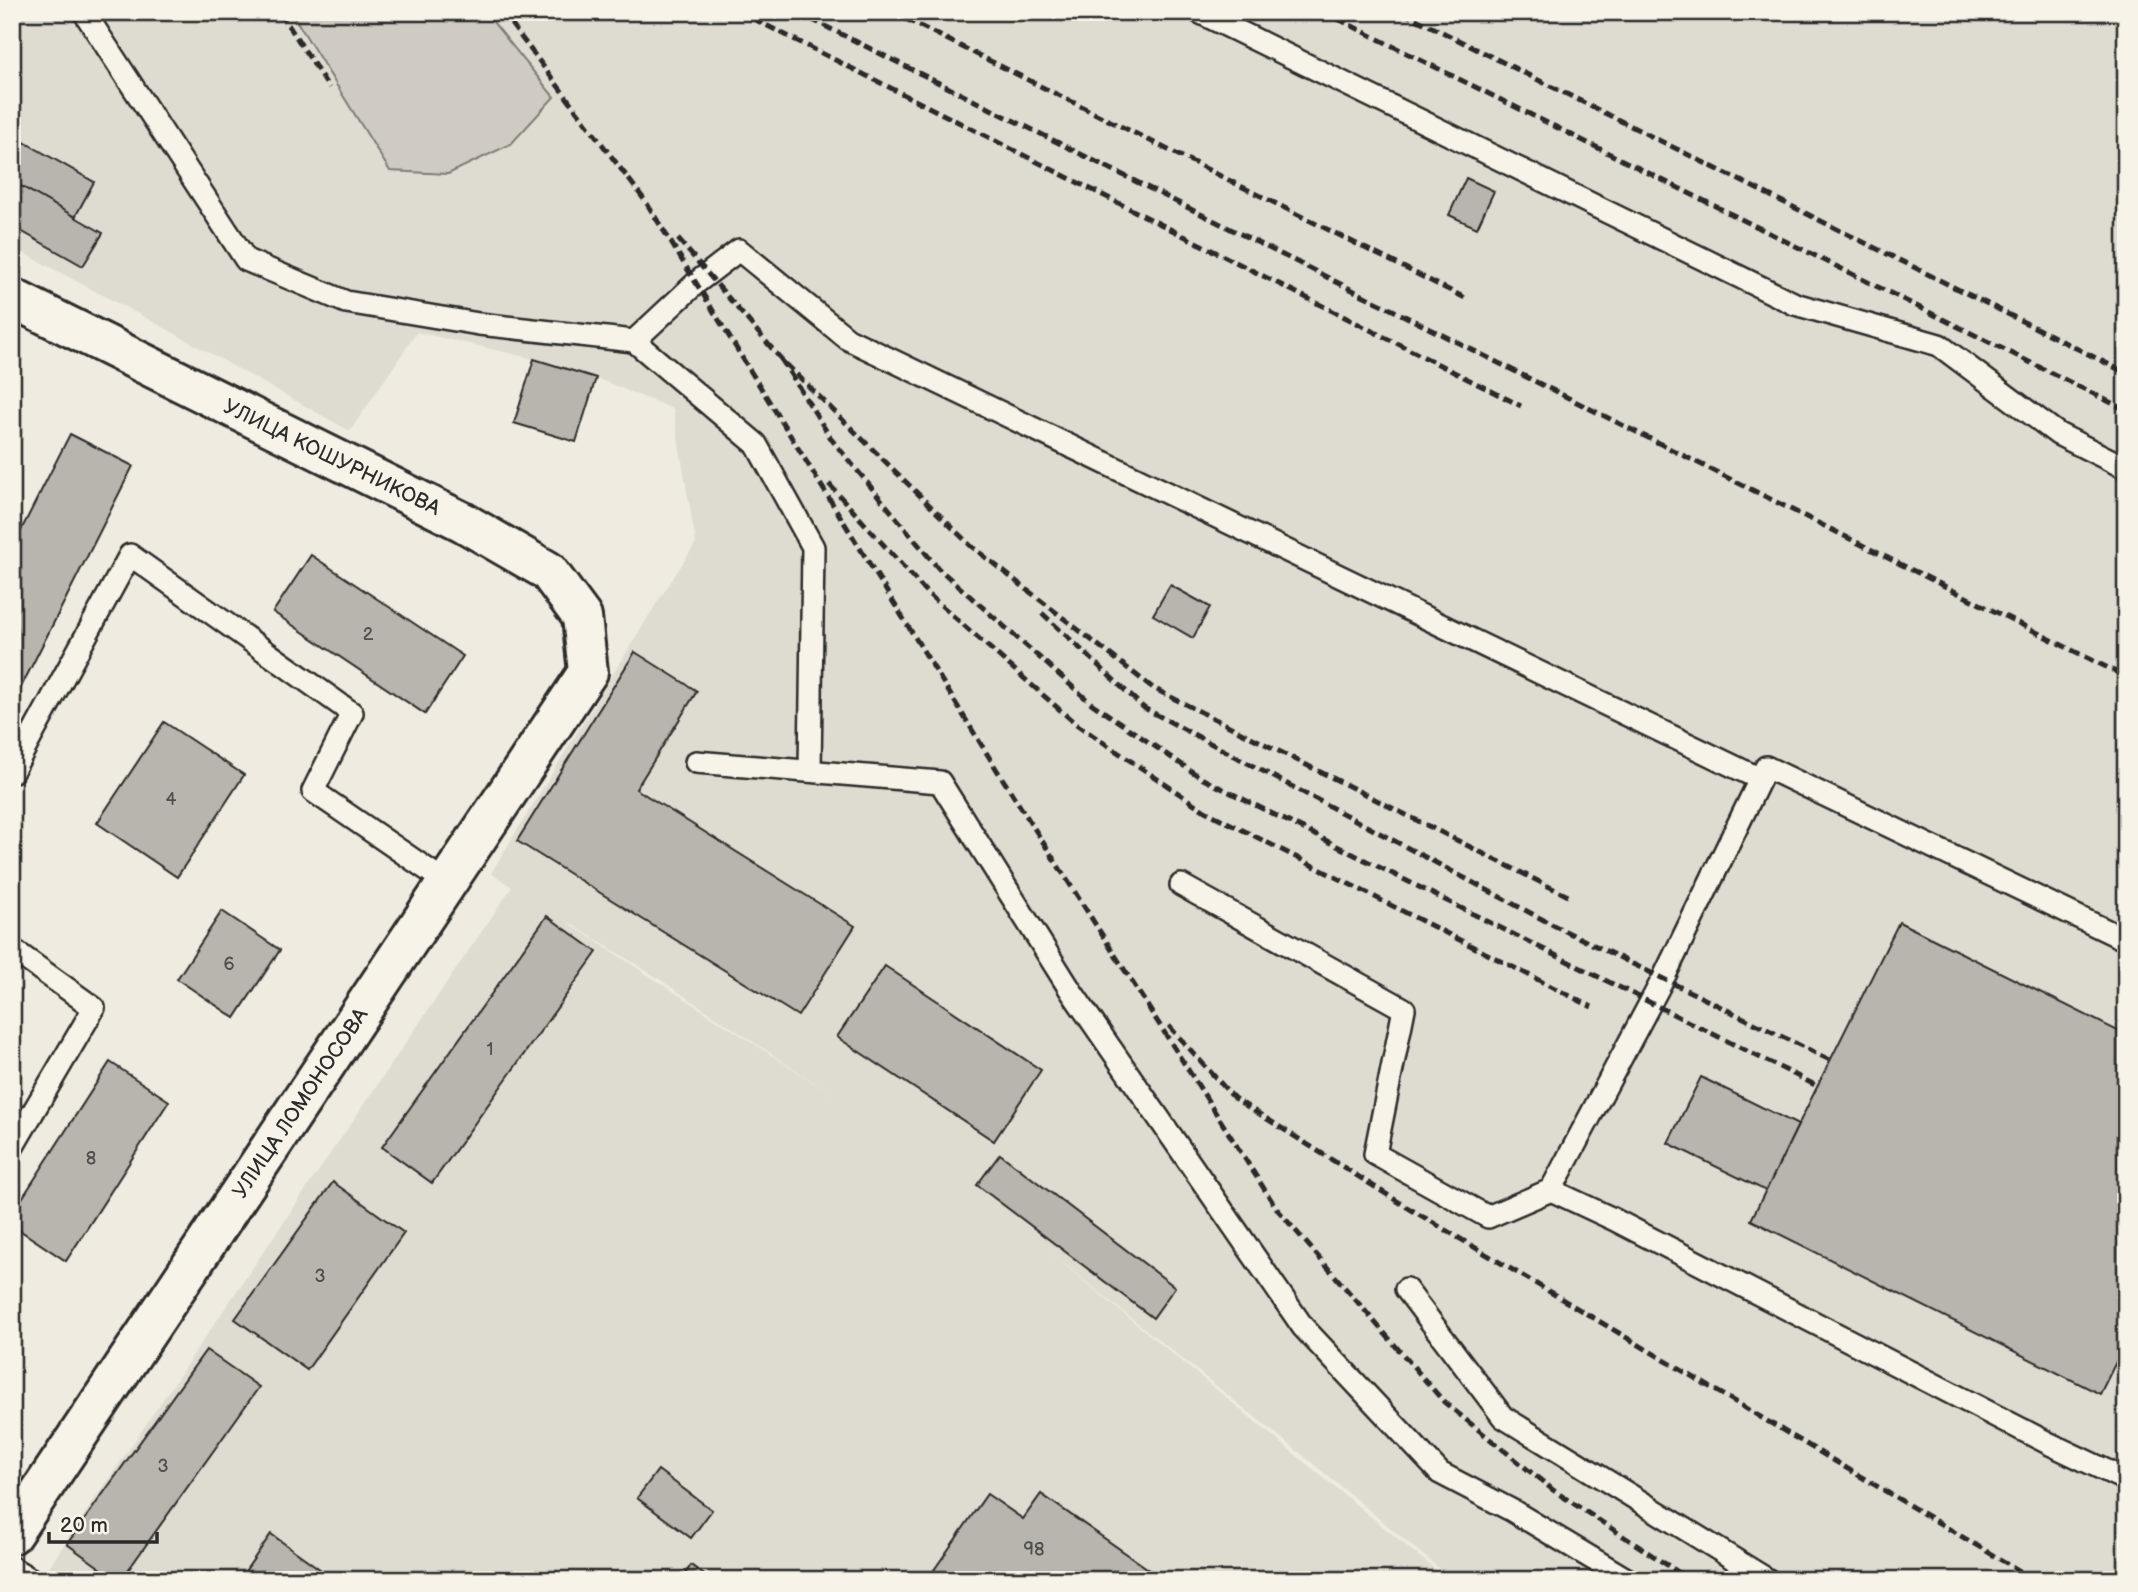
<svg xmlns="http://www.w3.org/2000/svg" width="2138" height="1592" viewBox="0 0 2138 1592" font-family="'Balsamiq Sans',sans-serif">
	<rect width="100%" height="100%" fill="#efebe0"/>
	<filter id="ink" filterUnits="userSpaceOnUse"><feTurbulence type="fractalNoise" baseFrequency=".0143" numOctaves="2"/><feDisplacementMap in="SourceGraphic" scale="14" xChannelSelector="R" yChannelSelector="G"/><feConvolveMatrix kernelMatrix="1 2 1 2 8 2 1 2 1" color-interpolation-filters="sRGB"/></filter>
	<g filter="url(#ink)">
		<path fill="#dedbd1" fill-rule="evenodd" d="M12,12H2126V1580H1453L1305,1457L1045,1249L1448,1580H40L512,887L491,873L658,601L696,543L673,409L596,378L534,359L417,332L350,431L163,327L12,247ZM568,922L656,977L836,1097L568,923Z"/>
		<polygon fill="#cfcbc2" stroke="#7d7b76" stroke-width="2" points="291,12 485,12 554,97 511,144 448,174 390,171"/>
		<g fill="#b8b5ae" stroke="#2b2b2b" stroke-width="2">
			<polygon points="12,135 94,182 75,217 12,181"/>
			<polygon points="1466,178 1494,191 1477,228 1449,215"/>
			<polygon points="12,181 103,233 83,266 12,226"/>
			<polygon points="534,359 596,378 576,442 514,423"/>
			<polygon points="70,434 133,466 12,705 12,548"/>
			<polygon points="311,555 463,656 425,714 273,612"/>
			<polygon points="1170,585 1210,607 1193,638 1153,615"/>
			<polygon points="635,652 697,691 636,789 855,926 798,1016 517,841"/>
			<polygon points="164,722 244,775 177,877 97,823"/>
			<polygon points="222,911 280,950 235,1018 177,979"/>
			<polygon points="547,916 597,952 432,1183 382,1147"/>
			<polygon points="1899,922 2126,1035 2126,1342 2100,1394 1751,1220"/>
			<polygon points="885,966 1041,1070 994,1141 837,1037"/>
			<polygon points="110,1062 169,1101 66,1261 12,1225 12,1214"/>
			<polygon points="1701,1077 1798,1125 1766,1191 1668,1143"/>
			<polygon points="1000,1154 1175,1287 1153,1318 977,1185"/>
			<polygon points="333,1182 404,1233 307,1370 235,1319"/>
			<polygon points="206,1350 259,1387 121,1580 117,1580 67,1544"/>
			<polygon points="658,1470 712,1510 691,1538 637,1498"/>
			<polygon points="987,1494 1023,1519 1041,1494 1164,1580 927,1580"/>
			<polygon points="271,1534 335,1580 239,1580"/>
			<polygon points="691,1565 711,1580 681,1580"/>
		</g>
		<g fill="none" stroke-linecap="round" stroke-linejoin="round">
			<defs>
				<g id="service">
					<polyline points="84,12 246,260 346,302 479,324 634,341 696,283 739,250 848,339 1760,779"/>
					<polyline points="1199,12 1795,304 1939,345 2058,434 2126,468"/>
					<polyline points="634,341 756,444 813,547 810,771"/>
					<polyline points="696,762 940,782 1071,991 1303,1327 1440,1473 1513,1511 1628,1580"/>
					<polyline points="12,772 130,555 352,713 313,791 447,883"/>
					<polyline points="1181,885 1404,1009 1375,1154 1488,1217 1551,1190 1613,1219 2050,1444 2126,1480"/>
					<polyline points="12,949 94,1008 12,1148"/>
					<polyline points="1551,1190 1663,979 1766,767 2126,940"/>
					<polyline points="1406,1289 1503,1417 1768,1580"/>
					<polyline points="12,1568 32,1580"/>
				</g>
				<polyline id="minor" points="12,298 463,522 548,571 582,617 588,672 12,1534"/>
			</defs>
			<use href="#service" stroke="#2b2b2b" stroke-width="26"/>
			<use href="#minor" stroke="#2b2b2b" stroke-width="44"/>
			<use href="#service" stroke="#f7f3e8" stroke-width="21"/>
			<use href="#minor" stroke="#f7f3e8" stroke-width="38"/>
			<g stroke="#2b2b2b" stroke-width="5" stroke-dasharray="10 5" stroke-linecap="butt">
				<polyline points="280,12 329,88"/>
				<polyline points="502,12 646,202 997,770 1277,1209 1444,1402 1553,1490 1690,1580"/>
				<polyline points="740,12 1521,406"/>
				<polyline points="797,12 2126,677"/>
				<polyline points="892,12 1469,300"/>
				<polyline points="1324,12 2126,410"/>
				<polyline points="1402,12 2126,373"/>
				<polyline points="678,239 781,359 971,546 1153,688 1570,897"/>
				<polyline points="781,359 832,440 938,568 1091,703 1203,779 1817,1086"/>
				<polyline points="829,484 926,592 1076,724 1205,811 1592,1007"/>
				<polyline points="1042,613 1144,708 1555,926 1830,1060"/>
				<polyline points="1169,1026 1234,1098 1405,1206 2035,1580"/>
			</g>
		</g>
	</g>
	<g text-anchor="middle" stroke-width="6" stroke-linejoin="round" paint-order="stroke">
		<g font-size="18" fill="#4e4e4c">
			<text x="368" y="640">2</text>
			<text x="171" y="805">4</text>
			<text x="229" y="970">6</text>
			<text x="490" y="1055">1</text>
			<text x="91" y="1164">8</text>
			<text x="320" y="1282">3</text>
			<text x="163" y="1472">3</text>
			<text x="1034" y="1555">98</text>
		</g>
		<g font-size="21" fill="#2b2b2b" stroke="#f7f3e8">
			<text transform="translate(332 457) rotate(26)" y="7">УЛИЦА КОШУРНИКОВА</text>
			<text transform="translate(300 1103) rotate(-56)" y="7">УЛИЦА ЛОМОНОСОВА</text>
		</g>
	</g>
	<rect width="2138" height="1592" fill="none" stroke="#f7f3e8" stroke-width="42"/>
	<rect x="21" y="21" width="2096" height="1550" fill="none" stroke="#2b2b2b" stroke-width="2.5" filter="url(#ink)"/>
	<path d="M49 1532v10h108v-10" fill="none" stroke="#2b2b2b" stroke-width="3.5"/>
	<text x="60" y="1532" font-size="21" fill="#2b2b2b" stroke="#f7f3e8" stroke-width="5" paint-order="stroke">20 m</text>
</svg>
